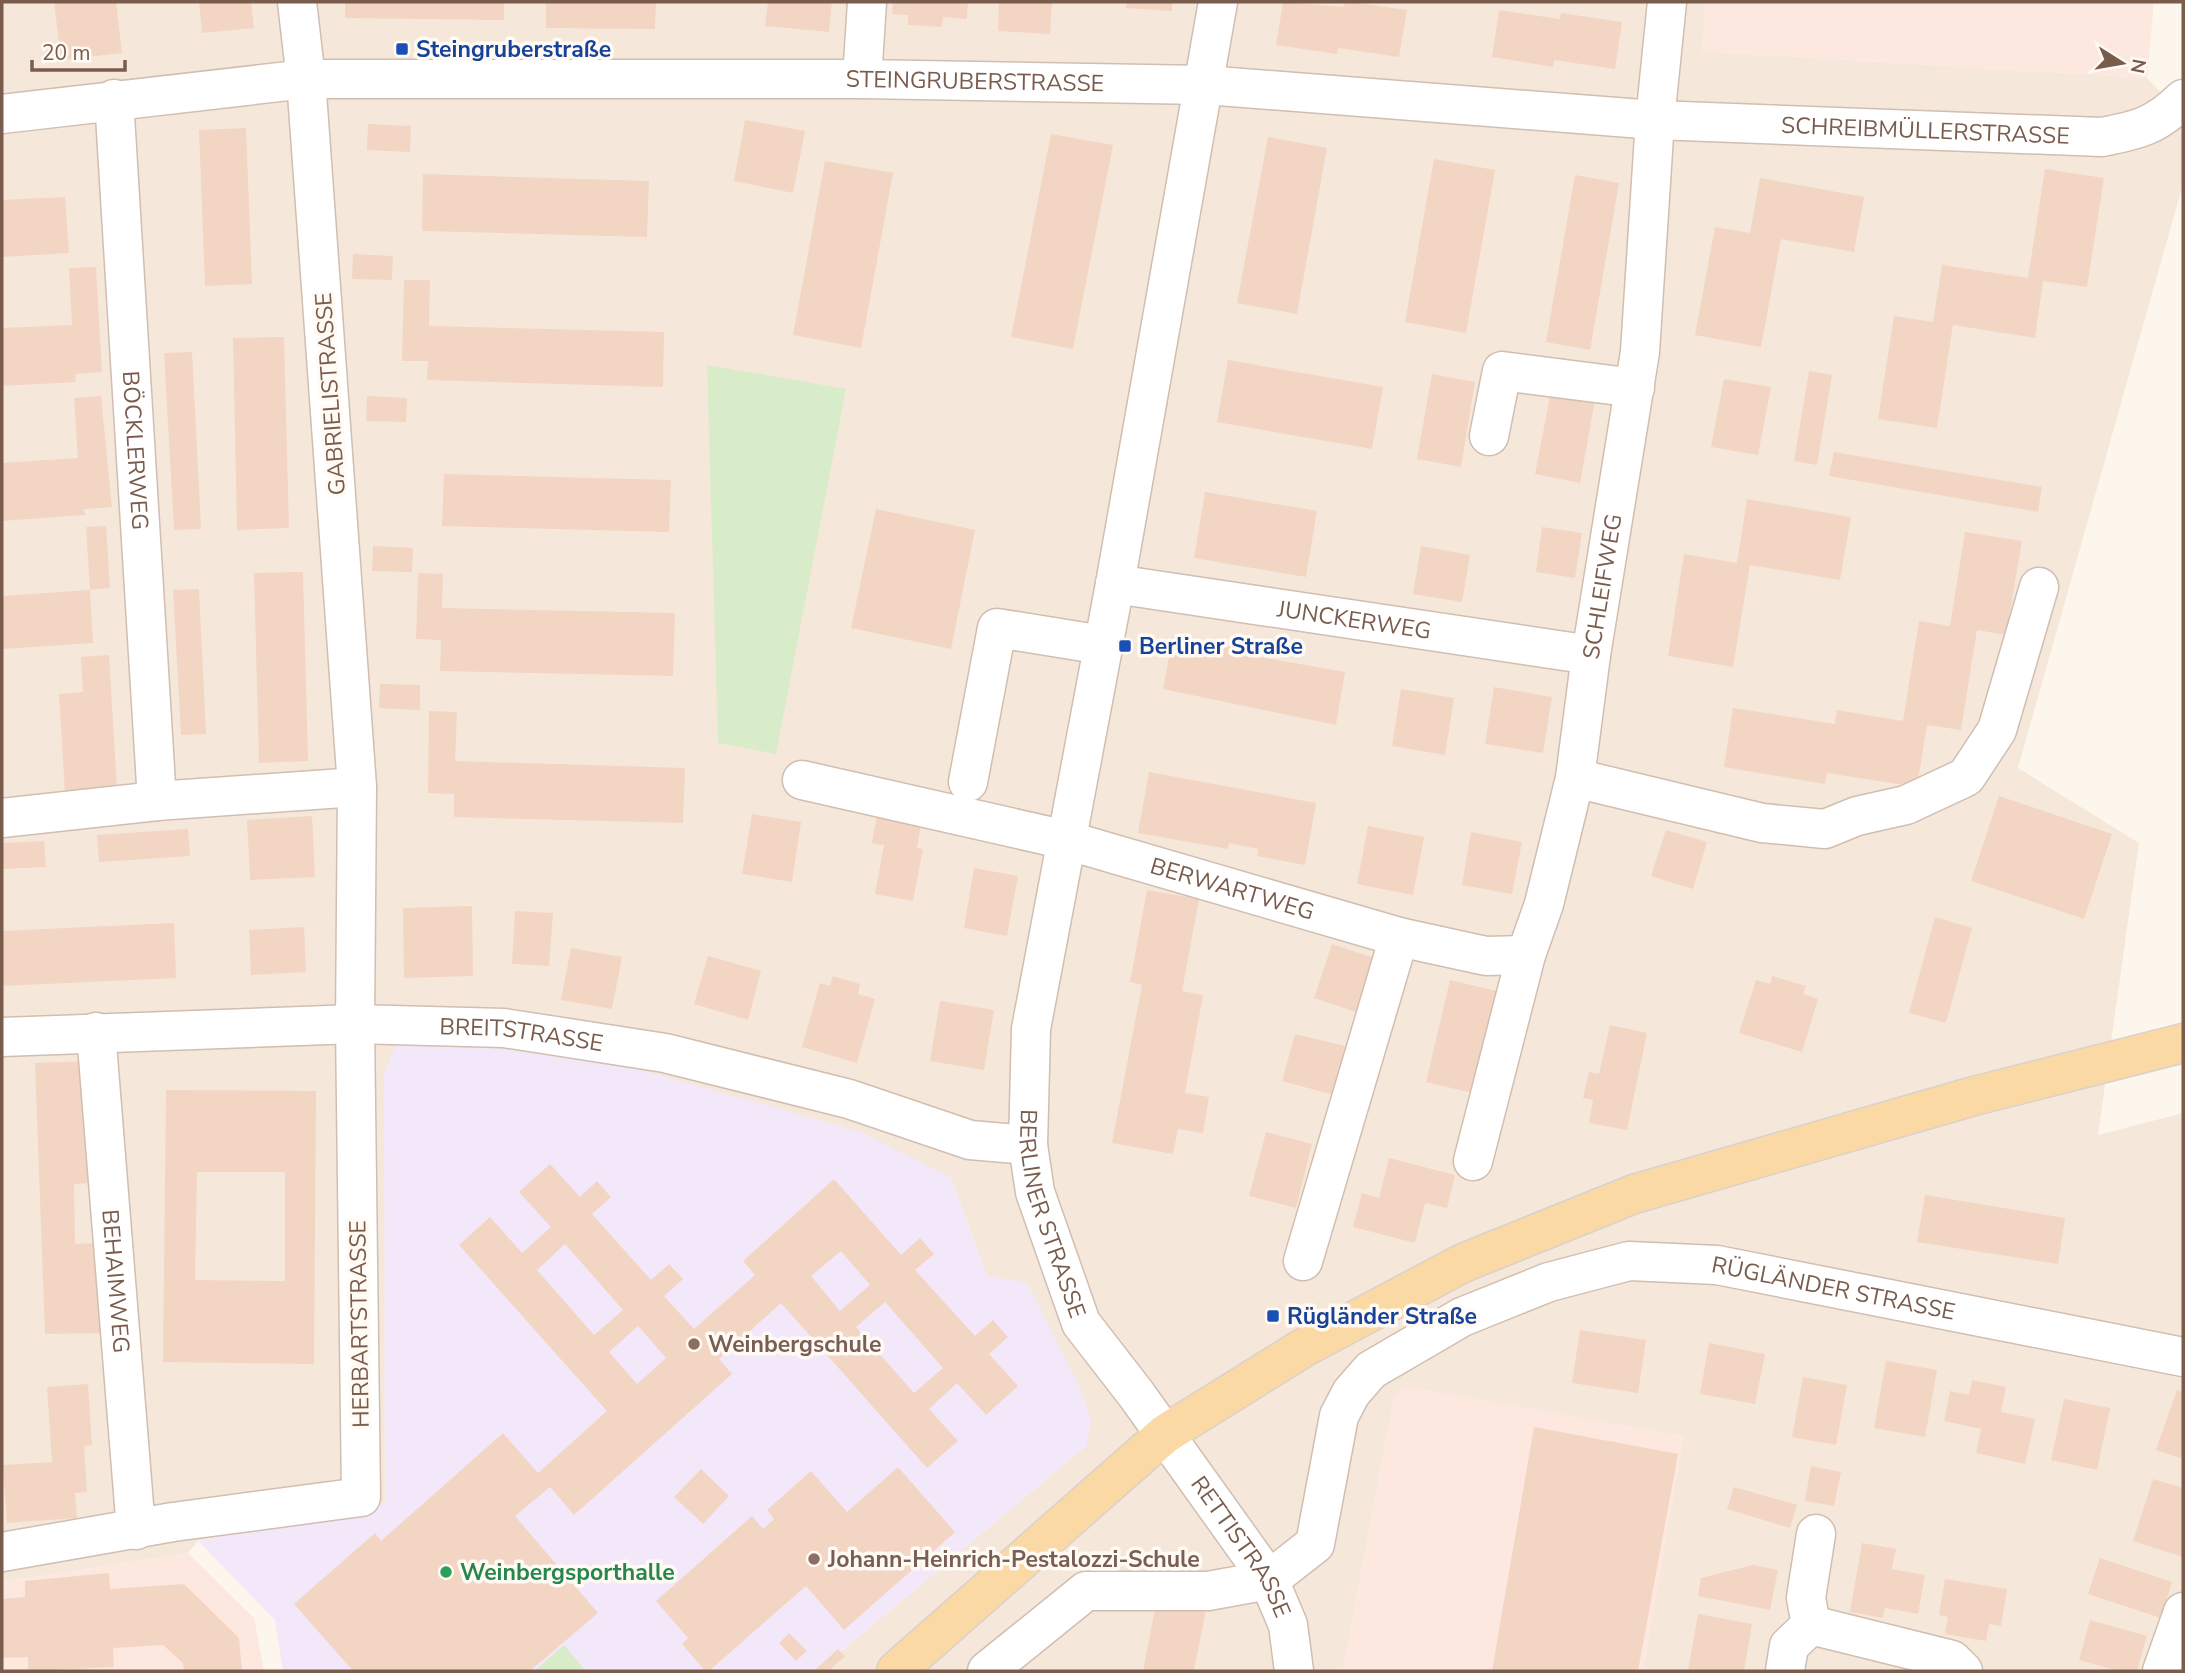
<svg xmlns="http://www.w3.org/2000/svg" width="2185" height="1673" viewBox="0 0 2185 1673" font-family="'Nunito Sans',sans-serif">
	<rect width="100%" height="100%" fill="#fdf6ec"/>
	<polygon fill="#f5e8da" points="2,2 1706,2 1702,51 2147,78 2183,116 2183,184 2018,768 2139,843 2098,1135 2183,1113 2183,1671 1643,1671 1683,1436 1394,1397 1343,1671 818,1671 1087,1445 987,1276 951,1178 384,1073 385,1503 198,1541 188,1553 2,1582"/>
	<g fill="#fde8e0">
		<polygon points="1706,2 2154,2 2147,78 1702,51"/>
		<polygon points="1404,1386 1684,1436 1643,1671 1343,1671 1394,1397"/>
		<polygon points="188,1553 254,1618 264,1671 2,1671 2,1582"/>
	</g>
	<polygon fill="#f3e8fa" points="415,1041 602,1059 861,1132 951,1178 987,1276 1027,1283 1080,1387 1091,1420 1087,1445 818,1671 283,1671 275,1620 198,1541 385,1503 384,1073 396,1046"/>
	<g fill="#d8ecc9">
		<polygon points="707,365 846,389 776,754 718,743"/>
		<polygon points="564,1645 586,1671 534,1671"/>
	</g>
	<g fill="#f3d5c3" fill-rule="evenodd">
		<polygon points="54,2 116,2 122,53 61,60"/>
		<polygon points="199,2 251,2 254,28 202,33"/>
		<polygon points="345,2 504,2 504,20 345,18"/>
		<polygon points="546,2 656,2 655,29 546,28"/>
		<polygon points="768,2 832,2 829,32 765,26"/>
		<polygon points="893,2 968,2 967,19 943,17 942,27 908,25 908,15 892,14"/>
		<polygon points="999,2 1052,2 1050,34 998,31"/>
		<polygon points="1126,2 1172,2 1172,11 1126,8"/>
		<polygon points="1283,2 1344,7 1345,2 1351,2 1407,10 1399,57 1338,48 1337,54 1276,45"/>
		<polygon points="1499,10 1560,19 1561,13 1622,22 1615,69 1554,60 1553,67 1492,57"/>
		<polygon points="745,120 805,131 793,193 734,181"/>
		<polygon points="368,124 411,126 410,152 367,150"/>
		<polygon points="246,128 252,284 205,286 199,130"/>
		<polygon points="1051,134 1113,145 1073,349 1011,337"/>
		<polygon points="1268,137 1327,148 1297,314 1237,303"/>
		<polygon points="1434,159 1495,170 1466,333 1405,322"/>
		<polygon points="825,161 893,173 861,348 793,335"/>
		<polygon points="2045,169 2104,178 2087,287 2043,281 2035,338 1953,325 1937,428 1878,419 1894,316 1933,322 1942,265 2028,278"/>
		<polygon points="423,174 649,181 647,237 422,231"/>
		<polygon points="1575,175 1619,183 1590,350 1546,342"/>
		<polygon points="1760,178 1864,197 1854,252 1781,239 1761,347 1695,335 1715,227 1750,233"/>
		<polygon points="65,197 69,253 2,257 2,200"/>
		<polygon points="353,254 393,256 392,280 352,279"/>
		<polygon points="96,267 102,372 75,374 76,382 2,386 2,328 72,325 69,268"/>
		<polygon points="404,280 430,280 429,326 664,332 663,387 427,380 428,361 402,361"/>
		<polygon points="284,337 289,528 237,530 233,338"/>
		<polygon points="192,352 201,529 174,530 164,353"/>
		<polygon points="1228,360 1383,387 1372,449 1217,422"/>
		<polygon points="1809,371 1832,375 1817,465 1794,461"/>
		<polygon points="1432,374 1475,382 1461,467 1417,459"/>
		<polygon points="1724,379 1771,387 1758,455 1711,447"/>
		<polygon points="1551,391 1595,400 1580,483 1535,474"/>
		<polygon points="101,396 112,507 84,509 85,515 2,521 2,463 78,458 74,398"/>
		<polygon points="367,396 407,398 406,422 366,421"/>
		<polygon points="1834,452 2042,487 2038,512 1829,476"/>
		<polygon points="444,474 671,480 669,532 442,526"/>
		<polygon points="1205,492 1317,511 1306,577 1194,558"/>
		<polygon points="1747,499 1851,517 1840,580 1750,565 1733,667 1668,656 1684,554 1737,563"/>
		<polygon points="876,509 975,530 951,649 851,628"/>
		<polygon points="106,526 110,588 90,590 86,527"/>
		<polygon points="1542,527 1582,533 1575,578 1536,572"/>
		<polygon points="1965,532 2022,541 2006,635 1977,630 1961,730 1927,725 1917,787 1827,773 1825,784 1724,767 1733,708 1835,724 1837,710 1903,721 1919,621 1950,626"/>
		<polygon points="373,546 413,548 412,572 372,571"/>
		<polygon points="1421,546 1470,555 1462,602 1413,594"/>
		<polygon points="303,572 308,761 259,763 254,573"/>
		<polygon points="418,573 443,574 442,608 675,613 673,676 440,671 441,640 416,639"/>
		<polygon points="199,589 206,734 181,735 173,590"/>
		<polygon points="90,590 93,643 2,649 2,596"/>
		<polygon points="1173,636 1261,652 1260,657 1345,672 1336,725 1163,689"/>
		<polygon points="109,655 117,790 65,793 59,694 83,692 81,657"/>
		<polygon points="380,684 420,685 420,710 379,708"/>
		<polygon points="1494,687 1552,697 1543,753 1485,744"/>
		<polygon points="1401,689 1454,698 1445,755 1392,746"/>
		<polygon points="429,711 457,712 455,761 685,768 683,823 454,817 454,794 428,793"/>
		<polygon points="1149,772 1316,803 1305,865 1257,856 1258,849 1229,843 1228,849 1138,833"/>
		<polygon points="1999,796 2112,834 2084,919 1971,881"/>
		<polygon points="752,814 801,822 792,882 742,874"/>
		<polygon points="877,815 921,824 917,848 923,849 913,901 875,894 884,845 872,843"/>
		<polygon points="312,816 315,877 250,880 247,820"/>
		<polygon points="1368,826 1424,837 1413,895 1357,884"/>
		<polygon points="188,829 190,856 99,862 97,835"/>
		<polygon points="1666,830 1707,842 1693,889 1651,876"/>
		<polygon points="1471,832 1522,842 1512,894 1462,885"/>
		<polygon points="44,841 46,867 2,869 2,843"/>
		<polygon points="974,868 1018,876 1007,936 964,928"/>
		<polygon points="1147,890 1199,899 1182,991 1203,995 1185,1093 1209,1097 1203,1133 1178,1129 1173,1154 1112,1143 1142,985 1130,982"/>
		<polygon points="472,906 473,976 404,978 403,908"/>
		<polygon points="515,911 553,913 549,966 512,964"/>
		<polygon points="1935,917 1972,928 1946,1023 1909,1013"/>
		<polygon points="174,923 176,978 2,986 2,931"/>
		<polygon points="304,927 306,972 251,975 249,930"/>
		<polygon points="1332,944 1377,959 1359,1013 1314,998"/>
		<polygon points="571,948 622,957 612,1009 561,1000"/>
		<polygon points="708,956 761,971 748,1020 694,1004"/>
		<polygon points="833,976 860,984 858,994 875,999 857,1063 802,1047 820,983 830,986"/>
		<polygon points="1772,976 1806,986 1803,994 1818,999 1802,1052 1739,1033 1756,980 1770,984"/>
		<polygon points="1450,980 1505,993 1481,1095 1426,1082"/>
		<polygon points="940,1001 994,1010 984,1070 930,1061"/>
		<polygon points="1610,1025 1647,1033 1627,1130 1589,1123 1593,1100 1583,1098 1589,1072 1599,1074"/>
		<polygon points="1295,1034 1345,1046 1334,1095 1282,1081"/>
		<polygon points="88,1061 93,1183 74,1184 75,1244 99,1243 102,1333 45,1334 35,1063"/>
		<path d="M166,1090L316,1091L314,1364L163,1362ZM197,1172H285V1281L195,1280Z"/>
		<polygon points="1266,1132 1312,1144 1296,1208 1249,1196"/>
		<polygon points="1389,1158 1455,1175 1447,1208 1425,1203 1415,1243 1353,1227 1362,1193 1379,1198"/>
		<path d="M550,1164L580,1197L597,1181L611,1197L592,1214L651,1280L669,1264L683,1279L664,1296L694,1329L755,1275L743,1261L834,1179L901,1255L920,1238L934,1254L915,1270L975,1336L993,1320L1008,1337L989,1354L1018,1386L986,1415L957,1383L929,1409L958,1441L927,1468L781,1303L719,1359L732,1374L574,1515L550,1487L515,1516L598,1613L530,1671H353L294,1604L375,1533L381,1541L503,1433L538,1473L607,1411L459,1245L490,1217L522,1253L551,1227L519,1192ZM565,1244L623,1310L594,1335L537,1270ZM841,1251L870,1285L840,1311L811,1276ZM885,1302L943,1368L914,1393L856,1327ZM638,1326L666,1358L637,1384L609,1352Z"/>
		<polygon points="1925,1195 2065,1218 2058,1264 1917,1242"/>
		<polygon points="1580,1330 1646,1340 1638,1393 1572,1383"/>
		<polygon points="1709,1343 1765,1354 1755,1404 1700,1394"/>
		<polygon points="1886,1361 1937,1370 1925,1437 1874,1428"/>
		<polygon points="1803,1377 1847,1385 1836,1445 1792,1437"/>
		<polygon points="1972,1380 2006,1387 2001,1412 2035,1419 2025,1464 1976,1453 1981,1429 1944,1421 1950,1391 1969,1395"/>
		<polygon points="88,1384 92,1445 84,1446 87,1492 75,1493 77,1518 7,1523 3,1465 52,1462 47,1387"/>
		<polygon points="2177,1390 2183,1392 2183,1459 2156,1450"/>
		<polygon points="2064,1399 2110,1408 2097,1470 2051,1460"/>
		<polygon points="1534,1427 1678,1454 1638,1671 1492,1671"/>
		<polygon points="1811,1466 1841,1472 1834,1506 1805,1501"/>
		<polygon points="898,1467 955,1532 844,1630 806,1586 709,1671 705,1671 682,1644 688,1638 656,1601 752,1516 763,1529 774,1519 767,1510 811,1471 847,1512"/>
		<polygon points="701,1469 729,1496 703,1524 674,1497"/>
		<polygon points="2153,1479 2183,1488 2183,1557 2133,1541"/>
		<polygon points="1734,1487 1797,1505 1790,1528 1727,1509"/>
		<polygon points="1862,1543 1896,1549 1892,1569 1925,1575 1918,1614 1885,1608 1883,1618 1850,1612"/>
		<polygon points="2100,1558 2172,1582 2161,1618 2088,1594"/>
		<polygon points="1753,1565 1778,1570 1770,1610 1698,1596 1701,1578"/>
		<polygon points="109,1573 110,1589 184,1584 239,1638 242,1671 184,1671 183,1663 163,1645 113,1648 114,1667 28,1671 28,1657 2,1658 2,1599 25,1597 25,1581"/>
		<polygon points="1945,1579 2007,1589 2001,1626 1989,1624 1986,1641 1945,1634 1948,1617 1939,1615"/>
		<polygon points="1157,1599 1206,1609 1194,1671 1143,1671"/>
		<polygon points="1698,1614 1752,1624 1744,1671 1688,1671"/>
		<polygon points="2090,1620 2147,1636 2137,1671 2119,1671 2079,1660"/>
		<polygon points="789,1633 807,1651 796,1661 779,1643"/>
		<polygon points="838,1649 845,1656 829,1671 818,1671 816,1669"/>
	</g>
	<g fill="none" stroke-linecap="round" stroke-linejoin="round">
		<defs>
			<g id="minor">
				<path id="s1" d="M1218,2L1115,584L1031,1029L1028,1145L1035,1192L1081,1323L1136,1394L1269,1580L1288,1625L1294,1671"/>
				<polyline points="862,79 867,2"/>
				<path id="s2" d="M114,99L157,801L357,787"/>
				<path id="s3" d="M2,114L306,79H862L1205,85L1655,120L2102,137C2138,130 2156,126 2183,99"/>
				<polyline points="1489,436 1502,371 1635,388"/>
				<path id="s4" d="M1115,584L1591,655"/>
				<polyline points="1575,778 1762,823 1825,829 1857,816 1906,805 1966,777 1997,730 2039,587"/>
				<path id="s5" d="M802,780L1066,840L1399,937L1486,956L1526,955"/>
				<polyline points="968,782 997,628 1103,645"/>
				<polyline points="2,818 157,801"/>
				<path id="s6" d="M96,1032L136,1530"/>
				<path id="s7" d="M2,1037L355,1024L504,1028L665,1053L849,1099L970,1140L1028,1145"/>
				<path id="s8" d="M1473,1161L1526,955L1544,904L1575,778L1591,655L1640,352L1655,120L1667,2"/>
				<polyline points="1303,1261 1399,937"/>
				<polyline points="2,1552 173,1522 361,1497 355,1024 357,787 306,79 297,2"/>
				<polyline points="1811,1625 1806,1598 1816,1534"/>
				<path id="s9" d="M987,1671L1086,1591H1208L1269,1580L1315,1544L1339,1416L1351,1393L1371,1370L1462,1317L1549,1282L1629,1261L1717,1265L2183,1357"/>
				<polyline points="1785,1671 1789,1646 1811,1625 1952,1660 1963,1671"/>
				<polyline points="2162,1671 2183,1612"/>
			</g>
			<polyline id="major" points="896,1671 1165,1434 1303,1348 1463,1263 1634,1194 1974,1096 2183,1043"/>
		</defs>
		<use href="#minor" stroke="#d1beb0" stroke-width="41"/>
		<use href="#major" stroke="#dad1cd" stroke-width="41"/>
		<use href="#minor" stroke="#fff" stroke-width="38"/>
		<use href="#major" stroke="#fbd9a5" stroke-width="38"/>
	</g>
	<g fill="#1a4fb4" stroke="#fffaf3" stroke-width="2.5">
		<rect x="395" y="42" width="14" height="14" rx="3.5"/>
		<rect x="1118" y="639" width="14" height="14" rx="3.5"/>
		<rect x="1266" y="1309" width="14" height="14" rx="3.5"/>
	</g>
	<g fill="#8d6e63" stroke="#fffaf3" stroke-width="2.5">
		<circle cx="694" cy="1344" r="7"/>
		<circle cx="814" cy="1559" r="7"/>
	</g>
	<circle fill="#2e9e5b" stroke="#fffaf3" stroke-width="2.5" cx="446" cy="1572" r="7"/>
	<g text-anchor="middle" stroke-width="7" stroke-linejoin="round" paint-order="stroke">
		<g font-size="23" font-weight="bold" fill="#164399" stroke="#fffaf3" text-anchor="start">
			<text x="416" y="57">Steingruberstraße</text>
			<text x="1139" y="654">Berliner Straße</text>
			<text x="1287" y="1324">Rügländer Straße</text>
		</g>
		<g font-size="23" fill="#7a5c4d" stroke="#fffaf3">
			<text dy="8" stroke="none"><textPath href="#s3" startOffset="975">STEINGRUBERSTRASSE</textPath></text>
			<text dy="8" stroke="none"><textPath href="#s3" startOffset="1927">SCHREIBMÜLLERSTRASSE</textPath></text>
			<text transform="translate(330 394) rotate(-94)" y="8">GABRIELISTRASSE</text>
			<text dy="8" stroke="none"><textPath href="#s2" startOffset="352">BÖCKLERWEG</textPath></text>
			<text dy="8" stroke="none"><textPath href="#s8" startOffset="590">SCHLEIFWEG</textPath></text>
			<text dy="8" stroke="none"><textPath href="#s4" startOffset="242">JUNCKERWEG</textPath></text>
			<text dy="8" stroke="none"><textPath href="#s5" startOffset="444">BERWARTWEG</textPath></text>
			<text dy="8" stroke="none"><textPath href="#s7" startOffset="520">BREITSTRASSE</textPath></text>
			<text dy="8" stroke="none"><textPath href="#s1" startOffset="1232">BERLINER STRASSE</textPath></text>
			<text dy="8" stroke="none"><textPath href="#s6" startOffset="250">BEHAIMWEG</textPath></text>
			<text dy="8" stroke="none"><textPath href="#s9" startOffset="1045">RÜGLÄNDER STRASSE</textPath></text>
			<text transform="translate(359 1324) rotate(-91)" y="8">HERBARTSTRASSE</text>
			<text dy="8" stroke="none"><textPath href="#s1" startOffset="1622">RETTISTRASSE</textPath></text>
		</g>
		<g font-size="23" font-weight="bold" fill="#785e54" stroke="#fffaf3" text-anchor="start">
			<text x="708" y="1352">Weinbergschule</text>
			<text x="828" y="1567">Johann-Heinrich-Pestalozzi-Schule</text>
		</g>
		<g font-size="23" font-weight="bold" fill="#27864d" stroke="#fffaf3" text-anchor="start">
			<text x="460" y="1580">Weinbergsporthalle</text>
		</g>
	</g>
	<rect width="2185" height="1673" fill="none" stroke="#7a5c4d" stroke-width="7"/>
	<g transform="translate(2122 63) rotate(101)" stroke="#fffaf3" stroke-width="5" paint-order="stroke">
	<path d="M0-5L12 26L0 18L-12 26Z" fill="#7a5c4d"/>
	<text y="-10" font-size="19" font-weight="bold" text-anchor="middle" fill="#7a5c4d">N</text>
	</g>
	<path d="M32 60v10h93v-10" fill="none" stroke="#7a5c4d" stroke-width="3.5"/>
	<text x="42" y="60" font-size="21" fill="#7a5c4d" stroke="#fffaf3" stroke-width="5" paint-order="stroke">20 m</text>
</svg>
